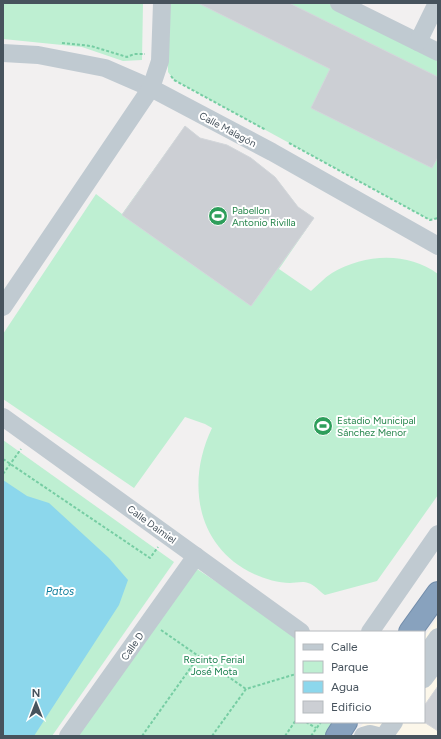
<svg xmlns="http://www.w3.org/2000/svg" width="441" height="739" viewBox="0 0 441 739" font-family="Figtree,sans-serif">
	<rect width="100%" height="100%" fill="#f2f0f0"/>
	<polygon fill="#fcf7ea" points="438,617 438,736 354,736 364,722 424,722 424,637"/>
	<g fill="#beefd2">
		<polygon points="3,3 143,3 142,60 123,61 82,47 3,39"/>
		<polygon points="167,3 339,3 438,52 438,218 430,220 174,80 168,72"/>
		<path d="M185,126L200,138L227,145L251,158L275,177L298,207L314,218L279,269L311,291C318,285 324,278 332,273C364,254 407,251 438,274V495L377,581L325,595C320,592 314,584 308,583C303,581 295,583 290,583C279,583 265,579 254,574C196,547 186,482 212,428L205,424L185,417L134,488L3,399V334L96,194L122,214Z"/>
		<polygon points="3,440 174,562 52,736 3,736"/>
		<polygon points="194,567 296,635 296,722 337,722 327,736 75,736"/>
	</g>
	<polygon fill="#8cd7ec" points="3,480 27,496 49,503 109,558 128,580 119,605 34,736 3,736"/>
	<g fill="#cccfd4" stroke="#d4d6db">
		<polygon points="198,3 289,3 438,77 438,157 432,168 311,108 330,69"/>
		<polygon points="185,126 200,138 227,145 251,158 275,177 298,207 314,218 251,306 122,215"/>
		<polygon points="438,686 438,731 424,722 424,706"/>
	</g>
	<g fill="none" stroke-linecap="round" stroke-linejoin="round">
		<defs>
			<g id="highway">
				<polyline points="410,632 438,593"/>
				<polyline points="337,736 346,722"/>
			</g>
		</defs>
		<use href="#highway" stroke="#738daa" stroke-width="24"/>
		<g stroke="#76cda3" stroke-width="2" stroke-dasharray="3 2" stroke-linecap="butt">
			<polyline points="62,43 91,46 127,57 134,54 145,54"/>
			<polyline points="171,76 174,80 266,130"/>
			<polyline points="289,143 430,220 438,218"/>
			<polyline points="3,459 150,558 158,547"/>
			<polyline points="3,474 21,449"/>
			<polyline points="161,630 246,689"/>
			<polyline points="306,722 316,728"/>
			<polyline points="142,736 199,656"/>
			<polyline points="212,736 246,689 296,674"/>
			<polyline points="285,736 296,720"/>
			<polyline points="311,736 321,722"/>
		</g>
		<g stroke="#c0cad1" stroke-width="18">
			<polyline points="339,3 438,52"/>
			<polyline points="418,42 437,3"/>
			<polyline points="3,53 38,55 105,68 151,88 272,152 438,246"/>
			<polyline points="3,307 151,88 160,61 162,3"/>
			<polyline points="3,417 301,632"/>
			<polyline points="370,632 438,534"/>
			<polyline points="424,657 438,637"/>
			<polyline points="424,679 438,660"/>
			<polyline points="68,736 196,556"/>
			<polyline points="363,736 370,734 378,736"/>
			<polyline points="384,736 394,722"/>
		</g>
		<use href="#highway" stroke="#88a2be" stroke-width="22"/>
	</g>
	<defs>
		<symbol id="stadium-disc" viewBox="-11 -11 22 22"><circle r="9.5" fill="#2e9e5b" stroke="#fff"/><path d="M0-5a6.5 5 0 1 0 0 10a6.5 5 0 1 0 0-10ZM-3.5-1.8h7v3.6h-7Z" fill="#fff"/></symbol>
	</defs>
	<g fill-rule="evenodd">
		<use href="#stadium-disc" x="207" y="205" width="22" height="22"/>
		<use href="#stadium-disc" x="312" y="415" width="22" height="22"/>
	</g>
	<g text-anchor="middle" stroke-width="4" stroke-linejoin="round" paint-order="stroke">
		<g font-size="10" fill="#47535d" stroke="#fff">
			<text transform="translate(228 129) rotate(28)" y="4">Calle Malagón</text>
			<text transform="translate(152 524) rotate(36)" y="4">Calle Daimiel</text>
			<text transform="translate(132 646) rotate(-55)" y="4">Calle D</text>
		</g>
		<g font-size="10" fill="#27864d" stroke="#fff" text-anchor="start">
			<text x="232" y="214">Pabellon<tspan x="232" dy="12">Antonio Rivilla</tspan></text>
			<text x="337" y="424">Estadio Municipal<tspan x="337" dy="12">Sánchez Menor</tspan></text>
		</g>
		<g font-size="10" fill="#177f4c" stroke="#fff">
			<text x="214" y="663">Recinto Ferial<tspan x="214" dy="12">José Mota</tspan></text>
		</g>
		<g font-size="11" font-style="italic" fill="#0d7d9c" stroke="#fff">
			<text x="60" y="595">Patos</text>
		</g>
	</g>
	<rect width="441" height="739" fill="none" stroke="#47535d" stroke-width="8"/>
	<rect x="295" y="631" width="130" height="92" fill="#ffffff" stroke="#b5babe"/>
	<rect x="303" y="644" width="20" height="6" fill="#c0cad1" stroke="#b5babe"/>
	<text x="331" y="651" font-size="12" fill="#47535d">Calle</text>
	<rect x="303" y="661" width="20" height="12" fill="#beefd2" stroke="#b5babe"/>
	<text x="331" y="671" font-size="12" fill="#47535d">Parque</text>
	<rect x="303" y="681" width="20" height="12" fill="#8cd7ec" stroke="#b5babe"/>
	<text x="331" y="691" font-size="12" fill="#47535d">Agua</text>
	<rect x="303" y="701" width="20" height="12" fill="#cccfd4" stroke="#b5babe"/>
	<text x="331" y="711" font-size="12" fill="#47535d">Edificio</text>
	<g transform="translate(36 703)" stroke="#ffffff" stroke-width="3" paint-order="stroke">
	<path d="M0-3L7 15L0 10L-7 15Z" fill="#47535d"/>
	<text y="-6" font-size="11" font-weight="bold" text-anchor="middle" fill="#47535d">N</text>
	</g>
</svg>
